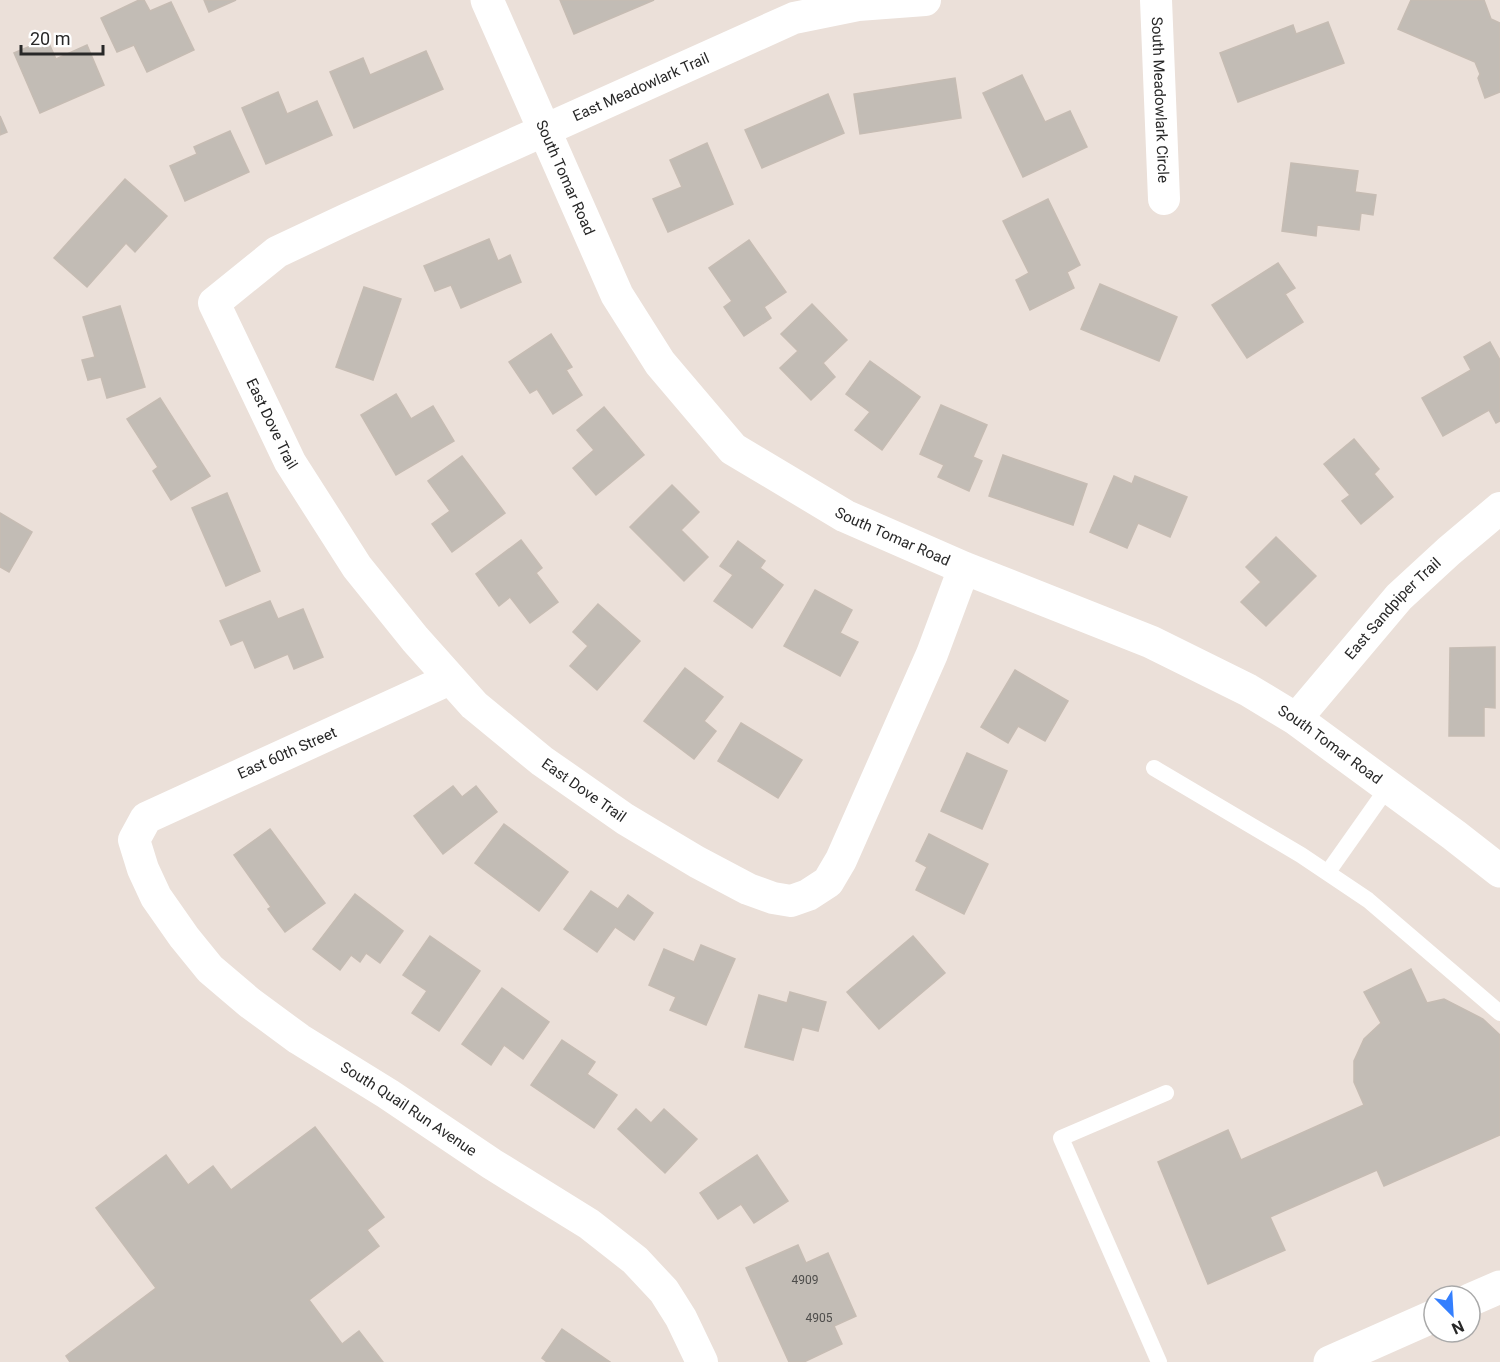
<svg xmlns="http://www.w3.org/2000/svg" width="1500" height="1362" viewBox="0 0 1500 1362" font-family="Roboto,sans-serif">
	<rect width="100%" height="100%" fill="#ebe0d9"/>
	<g fill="#c2bcb5" stroke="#c6bcb3" stroke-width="1.5">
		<polygon points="139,0 144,0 150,11 171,2 194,50 147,72 134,45 117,52 101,18"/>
		<polygon points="204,0 236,0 209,12"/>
		<polygon points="560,0 654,0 574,34"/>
		<polygon points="1411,0 1484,0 1491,19 1500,23 1500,92 1485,98 1478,78 1480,74 1475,62 1398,29"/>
		<polygon points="1328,22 1344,63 1238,102 1220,53 1293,25 1296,34"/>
		<polygon points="47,39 56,59 87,45 104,85 40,113 14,53"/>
		<polygon points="426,51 443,89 354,128 330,72 363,58 370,75"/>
		<polygon points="1022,75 1045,122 1070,111 1087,147 1023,177 983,93"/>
		<polygon points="955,78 961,118 860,134 854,94"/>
		<polygon points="278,92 287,114 317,101 332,135 266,164 242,108"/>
		<polygon points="828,94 844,133 762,168 745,130"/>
		<polygon points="0,116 7,132 0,135"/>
		<polygon points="230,131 249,172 185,201 170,166 197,154 194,147"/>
		<polygon points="707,143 733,204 668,232 653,199 682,187 670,160"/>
		<polygon points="1291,163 1358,171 1355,192 1376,195 1373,215 1361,213 1359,230 1317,225 1316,236 1282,231"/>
		<polygon points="125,179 167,216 135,252 126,243 87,287 54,258"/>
		<polygon points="1048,199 1080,265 1067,272 1074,288 1030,310 1016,280 1029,273 1003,221"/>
		<polygon points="489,239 498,261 510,255 521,282 461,308 451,285 435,291 424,266"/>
		<polygon points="749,240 786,292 764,307 771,318 744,336 724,307 732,301 709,268"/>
		<polygon points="1278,263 1295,288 1285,294 1303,322 1247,358 1212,305"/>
		<polygon points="1100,284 1177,317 1159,361 1081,329"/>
		<polygon points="364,287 401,299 373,380 336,367"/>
		<polygon points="812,304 847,340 823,363 835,377 811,400 780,368 798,351 781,334"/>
		<polygon points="120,306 145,387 107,398 101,377 88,380 82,360 95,357 83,317"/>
		<polygon points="551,334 572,367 566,370 582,395 553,414 537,389 530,393 509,362"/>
		<polygon points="1490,342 1500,360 1500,421 1496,423 1489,410 1443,436 1422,398 1471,370 1464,357"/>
		<polygon points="870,361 920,397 882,450 855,430 870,412 846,394"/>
		<polygon points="396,394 411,419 433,406 454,441 396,475 361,415"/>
		<polygon points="160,398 210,476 171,500 153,471 158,467 127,419"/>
		<polygon points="941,405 987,425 973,457 982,461 969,491 938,477 944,465 920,454"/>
		<polygon points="604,407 644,455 596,495 573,468 594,450 577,430"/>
		<polygon points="1354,439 1379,469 1374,474 1393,497 1361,524 1342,501 1350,495 1324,464"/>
		<polygon points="1003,455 1087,484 1073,525 989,496"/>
		<polygon points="462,456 505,513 452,552 432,524 450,511 428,481"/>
		<polygon points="1114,476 1132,484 1135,476 1187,497 1170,537 1138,523 1127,548 1090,532"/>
		<polygon points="672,485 699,512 681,530 708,557 684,581 630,527"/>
		<polygon points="227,493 260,571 226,586 192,508"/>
		<polygon points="0,513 32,532 9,572 0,567"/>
		<polygon points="1276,537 1316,576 1266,626 1241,602 1261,582 1246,567"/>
		<polygon points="521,540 542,568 536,573 558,602 530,623 510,597 499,606 476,574"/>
		<polygon points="738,541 765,561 760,568 783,585 752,628 714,601 733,575 720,566"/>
		<polygon points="815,590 852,610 840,633 858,642 840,676 784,646"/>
		<polygon points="270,601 278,619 303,609 323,657 294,669 288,654 255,668 243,640 231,645 220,621"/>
		<polygon points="598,604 640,641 597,690 570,666 588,646 573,632"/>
		<polygon points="1495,647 1495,708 1484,707 1484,736 1449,736 1450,648"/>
		<polygon points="685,668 723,697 704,721 716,731 694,759 644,721"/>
		<polygon points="1015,670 1068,701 1045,741 1018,726 1008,743 981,727"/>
		<polygon points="741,723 802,760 778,798 718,761"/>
		<polygon points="967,753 1007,771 982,829 941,811"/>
		<polygon points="453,786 462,797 476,786 497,812 443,854 414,816"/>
		<polygon points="504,824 568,872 539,911 475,863"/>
		<polygon points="270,829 325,903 285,932 268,909 271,907 234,855"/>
		<polygon points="929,834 988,864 964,914 916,890 927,867 916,861"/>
		<polygon points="591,891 618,909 628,895 653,913 634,940 615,927 597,952 564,929"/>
		<polygon points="355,894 403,931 380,963 366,953 360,962 351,955 340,970 313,949"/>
		<polygon points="430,936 480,971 439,1031 412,1013 427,991 403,975"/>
		<polygon points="913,936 945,973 879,1029 847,992"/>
		<polygon points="701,945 735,959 706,1025 670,1010 676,997 649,985 664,949 694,962"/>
		<polygon points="1411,969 1427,1003 1444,999 1483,1019 1500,1035 1500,1135 1384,1186 1377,1170 1270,1217 1285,1250 1208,1284 1158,1162 1228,1130 1241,1160 1364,1105 1354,1082 1354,1061 1364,1039 1381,1023 1364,992"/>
		<polygon points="502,988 549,1022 523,1059 504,1045 491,1065 462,1044"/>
		<polygon points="790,992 826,1002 818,1031 802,1027 793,1060 745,1047 759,995 787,1003"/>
		<polygon points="562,1040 595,1062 587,1074 617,1095 594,1128 531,1085"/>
		<polygon points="636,1109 651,1123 664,1109 697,1139 665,1173 618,1129"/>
		<polygon points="315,1127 384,1217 367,1230 379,1246 309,1300 342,1344 359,1331 383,1362 70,1362 66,1356 156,1288 96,1208 166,1155 188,1185 213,1166 231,1190"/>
		<polygon points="757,1155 788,1201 754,1223 741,1204 718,1219 700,1193"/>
		<polygon points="798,1245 806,1263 828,1253 856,1316 834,1326 842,1344 804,1362 789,1362 746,1268"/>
		<polygon points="562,1329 610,1362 547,1362 542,1358"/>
	</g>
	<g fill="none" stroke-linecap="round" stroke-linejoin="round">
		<g stroke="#fff" stroke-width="16">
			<polyline points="1154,768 1301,855 1368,900 1500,1013"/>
			<polyline points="1328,872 1388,787"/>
			<polyline points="1159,1362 1061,1138 1166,1093"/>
		</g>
		<g stroke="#fff" stroke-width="32">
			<path id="s1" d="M925,0L858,5L794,18L347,219L277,252L214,303L290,462L357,567L415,639L474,705L542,761L625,819L697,862L748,889L773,898L791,901L808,895L828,882L841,860L932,654L964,568"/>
			<path id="s2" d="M1156,0L1164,199"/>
			<path id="s3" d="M450,679L146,818L134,840L143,869L156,897L184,937L210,969L250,1003L299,1039L388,1094L492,1164L589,1224L635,1260L664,1291L681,1318L702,1362"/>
			<path id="s4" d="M1296,719L1399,597L1449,551L1500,508"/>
		</g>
		<g stroke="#fff" stroke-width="33">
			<path id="s5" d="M487,0L617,295L660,363L733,449L845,516L964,568L1151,642L1248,690L1296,719L1454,835L1500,871"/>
			<polyline points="1470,1300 1500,1287"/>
			<polyline points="1330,1362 1434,1316"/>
		</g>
	</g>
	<g text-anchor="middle" stroke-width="5" stroke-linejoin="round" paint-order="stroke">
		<g font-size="12" fill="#4e4d4b">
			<text x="805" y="1284">4909</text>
			<text x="819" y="1322">4905</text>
		</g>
		<g font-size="15" fill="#282828" stroke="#fff">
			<text transform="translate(641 87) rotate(-24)" y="5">East Meadowlark Trail</text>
			<text dy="5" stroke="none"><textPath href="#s2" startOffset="100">South Meadowlark Circle</textPath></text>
			<text dy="5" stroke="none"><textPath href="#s5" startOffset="194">South Tomar Road</textPath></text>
			<text dy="5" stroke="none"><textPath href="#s1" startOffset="915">East Dove Trail</textPath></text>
			<text dy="5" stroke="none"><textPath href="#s5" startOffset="698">South Tomar Road</textPath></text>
			<text dy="5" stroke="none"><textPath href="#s4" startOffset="147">East Sandpiper Trail</textPath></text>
			<text dy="5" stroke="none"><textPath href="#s5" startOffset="1184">South Tomar Road</textPath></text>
			<text transform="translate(287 753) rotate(-24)" y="5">East 60th Street</text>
			<text dy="5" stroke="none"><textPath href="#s1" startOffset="1402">East Dove Trail</textPath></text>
			<text dy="5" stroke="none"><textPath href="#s3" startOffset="754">South Quail Run Avenue</textPath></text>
		</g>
	</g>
	<g transform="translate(1452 1314) rotate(156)"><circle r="28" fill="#ffffff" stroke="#a9a9a9" stroke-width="1.5"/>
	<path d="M0-4.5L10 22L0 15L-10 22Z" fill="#347ffe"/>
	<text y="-9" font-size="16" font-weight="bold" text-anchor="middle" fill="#282828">N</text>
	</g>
	<path d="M21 45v9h82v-9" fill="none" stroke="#282828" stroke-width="3"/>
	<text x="30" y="45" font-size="18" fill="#282828" stroke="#ffffff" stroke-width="4.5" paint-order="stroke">20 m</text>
</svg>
